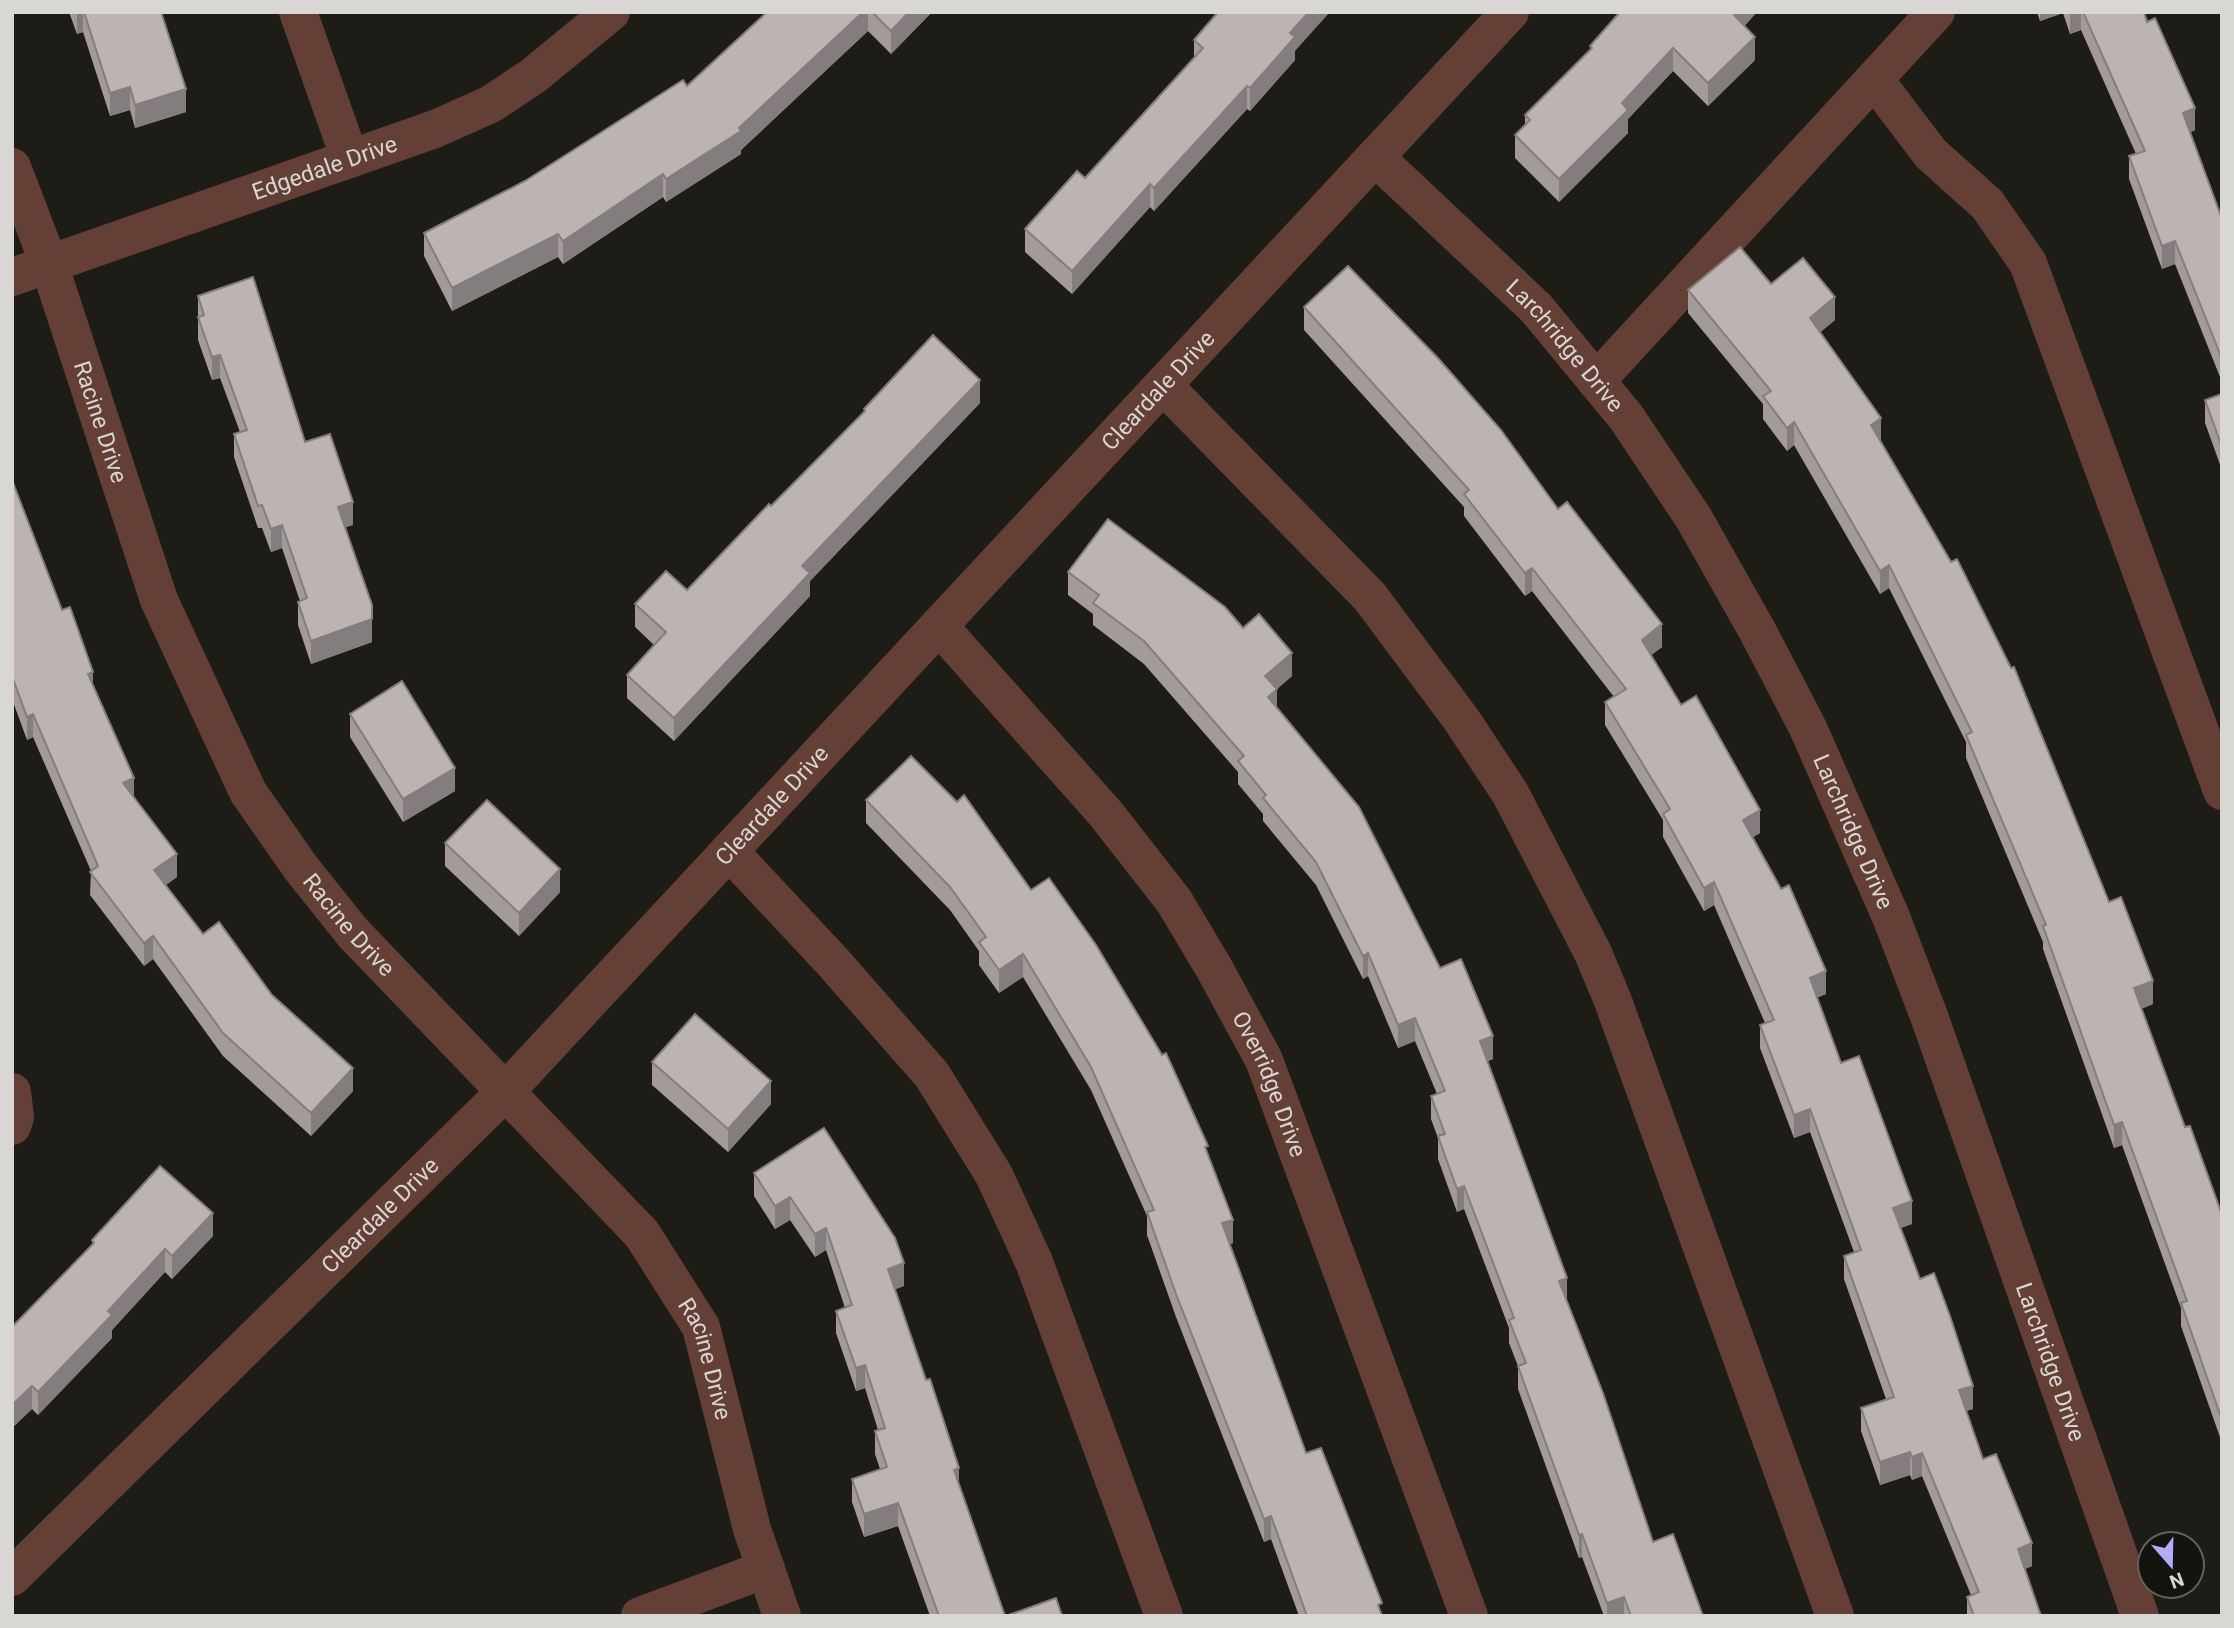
<svg xmlns="http://www.w3.org/2000/svg" width="2234" height="1628" viewBox="0 0 2234 1628" font-family="Roboto,sans-serif">
	<rect width="100%" height="100%" fill="#1e1c16"/>
	<g fill="none" stroke-linecap="round" stroke-linejoin="round">
		<g stroke="#633f35" stroke-width="38">
			<polyline points="298,12 350,159"/>
			<polyline points="1874,79 1931,154 1987,204 2028,263 2222,791"/>
			<path id="s1" d="M1375,157L1536,308L1626,417L1693,517L1758,632L1808,728L1891,917L1929,1016L2140,1616"/>
			<path id="s2" d="M12,167L49,264L159,600L248,792L301,868L353,933L642,1234L701,1327L752,1529L782,1616"/>
			<path id="s3" d="M12,277L435,129L491,104L533,76L611,12"/>
			<polyline points="1596,381 1936,12"/>
			<polyline points="1163,385 1370,597 1461,719 1510,793 1593,953 1613,1001 1835,1616"/>
			<path id="s4" d="M939,626L1106,814L1174,901L1214,968L1264,1060L1469,1616"/>
			<polyline points="729,851 832,961 932,1075 994,1175 1034,1262 1164,1616"/>
			<polyline points="12,1092 15,1117 12,1126"/>
			<path id="s5" d="M12,1577L504,1093L1510,12"/>
			<polyline points="640,1616 766,1569"/>
		</g>
	</g>
	<g fill="#a39a99">
		<polygon points="69,12 161,12 186,112 135,128 130,110 110,116 83,32 77,34"/>
		<polygon points="767,12 932,12 891,54 868,31 741,150 741,154 666,202 663,197 563,264 558,257 452,311 424,256 424,233 525,181 687,86"/>
		<polygon points="1620,12 1757,12 1744,26 1755,60 1708,106 1673,71 1628,119 1628,133 1559,202 1515,158 1515,135 1525,124 1525,115 1590,51 1590,46"/>
		<polygon points="2037,12 2144,12 2195,130 2190,132 2222,219 2222,382 2175,264 2162,269 2129,179 2129,156 2136,154 2081,30 2070,34 2063,13 2040,21"/>
		<polygon points="1194,40 1295,51 1295,60 1250,111 1247,109 1154,211 1150,207 1072,294 1025,252 1025,229 1085,178 1194,58"/>
		<polygon points="1771,284 1835,320 1820,332 1881,441 2109,902 2153,1004 2141,1009 2185,1127 2222,1215 2222,1443 2181,1326 2181,1308 2122,1145 2114,1148 2043,949 2043,942 1966,758 1966,742 1889,588 1880,594 1794,445 1787,451 1763,419 1763,404 1688,313 1688,290"/>
		<polygon points="198,296 305,442 353,525 345,527 372,642 311,664 298,625 298,602 300,601 282,548 271,552 262,528 258,528 234,457 234,434 240,432 220,378 212,380 198,340"/>
		<polygon points="1304,307 1558,509 1662,647 1651,655 1760,833 1753,837 1826,994 1817,997 1841,1063 1912,1224 1900,1228 1920,1279 1973,1409 1966,1411 1983,1459 2032,1566 2025,1569 2041,1616 1967,1616 1967,1597 1971,1595 1922,1476 1912,1480 1910,1475 1880,1485 1861,1431 1861,1408 1886,1399 1844,1279 1844,1256 1854,1252 1810,1132 1794,1138 1760,1048 1760,1025 1765,1023 1714,905 1704,911 1663,837 1663,820 1605,725 1605,702 1614,697 1532,591 1525,596 1464,516 1464,507 1304,330"/>
		<polygon points="2222,394 2222,470 2205,423 2205,400"/>
		<polygon points="980,403 810,581 810,596 674,741 627,698 627,675 654,645 635,627 635,604 687,590 864,413 864,409"/>
		<polygon points="12,480 62,610 93,686 134,796 177,877 166,885 203,934 272,995 353,1091 311,1136 223,1056 153,959 144,966 90,895 91,871 33,737 27,740 12,699"/>
		<polygon points="1068,572 1243,628 1292,676 1277,689 1277,708 1440,968 1493,1059 1488,1061 1567,1301 1653,1542 1703,1616 1604,1616 1582,1557 1579,1558 1518,1389 1518,1366 1509,1343 1509,1328 1464,1209 1457,1212 1438,1159 1438,1138 1431,1119 1431,1096 1437,1094 1415,1041 1398,1048 1368,976 1363,979 1316,885 1263,821 1263,814 1238,784 1238,772 1144,664 1093,625 1093,614 1068,595"/>
		<polygon points="350,714 455,791 403,822 350,737"/>
		<polygon points="911,756 1208,1154 1233,1243 1230,1244 1306,1453 1382,1616 1299,1616 1271,1539 1264,1542 1176,1317 1147,1235 1147,1216 1091,1090 1023,977 999,993 979,965 979,951 950,910 866,823 866,800"/>
		<polygon points="445,843 560,892 519,936 445,866"/>
		<polygon points="652,1062 771,1104 728,1152 652,1085"/>
		<polygon points="824,1128 904,1286 895,1289 959,1484 1005,1616 930,1616 898,1526 864,1537 852,1502 852,1479 880,1469 875,1454 875,1431 878,1430 865,1388 856,1391 836,1333 836,1311 845,1308 826,1250 815,1257 790,1220 775,1229 754,1196 754,1173"/>
		<polygon points="213,1236 172,1279 165,1272 112,1330 112,1338 38,1415 32,1409 12,1428 12,1327 92,1245 92,1240"/>
	</g>
	<g fill="#847d7d">
		<polygon points="77,12 83,12 83,32 77,34"/>
		<polygon points="863,12 868,12 868,31 741,150 741,154 666,202 666,179 739,128"/>
		<polygon points="909,12 932,12 891,54 891,31"/>
		<polygon points="1309,12 1330,12 1295,51 1295,60 1250,111 1250,88 1290,33"/>
		<polygon points="1736,12 1757,12 1734,38 1734,15"/>
		<polygon points="2040,12 2063,12 2063,13 2040,21"/>
		<polygon points="2070,12 2081,12 2081,30 2070,34"/>
		<polygon points="1755,37 1755,60 1708,106 1708,83"/>
		<polygon points="1673,48 1673,71 1628,119 1628,133 1559,202 1559,179 1622,103"/>
		<polygon points="1247,86 1247,109 1154,211 1154,188"/>
		<polygon points="130,87 130,110 110,116 110,93"/>
		<polygon points="186,89 186,112 135,128 135,105"/>
		<polygon points="2195,108 2195,130 2183,136 2183,113"/>
		<polygon points="663,174 663,197 563,264 563,241"/>
		<polygon points="1150,184 1150,207 1072,294 1072,271"/>
		<polygon points="558,234 558,257 452,311 452,288"/>
		<polygon points="2175,241 2175,264 2162,269 2162,246"/>
		<polygon points="1835,297 1835,320 1810,341 1810,318"/>
		<polygon points="220,355 220,378 212,380 212,357"/>
		<polygon points="980,380 980,403 810,581 810,596 674,741 674,718 802,566"/>
		<polygon points="1881,418 1881,441 1871,448 1871,425"/>
		<polygon points="1794,422 1794,445 1787,451 1787,428"/>
		<polygon points="353,502 353,525 338,530 338,507"/>
		<polygon points="282,525 282,548 271,552 271,529"/>
		<polygon points="1889,565 1889,588 1880,594 1880,571"/>
		<polygon points="1532,568 1532,591 1525,596 1525,573"/>
		<polygon points="372,619 372,642 311,664 311,641"/>
		<polygon points="1662,624 1662,647 1642,662 1642,640"/>
		<polygon points="1292,653 1292,676 1265,699 1265,676"/>
		<polygon points="93,672 93,695 88,674"/>
		<polygon points="1277,689 1277,712 1268,697"/>
		<polygon points="33,714 33,737 27,740 27,717"/>
		<polygon points="455,768 455,791 403,822 403,799"/>
		<polygon points="134,778 134,801 123,783"/>
		<polygon points="1760,810 1760,833 1743,843 1743,820"/>
		<polygon points="177,854 177,877 154,893 154,870"/>
		<polygon points="560,869 560,892 519,936 519,913"/>
		<polygon points="1714,882 1714,905 1704,911 1704,888"/>
		<polygon points="153,936 153,959 144,966 144,943"/>
		<polygon points="1368,953 1368,976 1363,979 1363,956"/>
		<polygon points="1023,954 1023,977 999,993 999,970"/>
		<polygon points="1826,971 1826,994 1810,1001 1810,978"/>
		<polygon points="2153,981 2153,1004 2134,1011 2134,988"/>
		<polygon points="1415,1018 1415,1041 1398,1048 1398,1025"/>
		<polygon points="1493,1036 1493,1059 1480,1064 1480,1041"/>
		<polygon points="353,1068 353,1091 311,1136 311,1113"/>
		<polygon points="771,1081 771,1104 728,1152 728,1129"/>
		<polygon points="1810,1109 1810,1132 1794,1138 1794,1115"/>
		<polygon points="2122,1122 2122,1145 2114,1148 2114,1125"/>
		<polygon points="1464,1186 1464,1209 1457,1212 1457,1189"/>
		<polygon points="790,1197 790,1220 775,1229 775,1206"/>
		<polygon points="1912,1201 1912,1224 1893,1231 1893,1208"/>
		<polygon points="213,1213 213,1236 172,1279 172,1256"/>
		<polygon points="1233,1220 1233,1243 1222,1246 1222,1223"/>
		<polygon points="826,1228 826,1250 815,1257 815,1234"/>
		<polygon points="165,1249 165,1272 112,1330 112,1338 38,1415 38,1392 108,1311"/>
		<polygon points="904,1263 904,1286 888,1292 888,1269"/>
		<polygon points="1567,1278 1567,1301 1559,1304 1559,1281"/>
		<polygon points="865,1365 865,1388 856,1391 856,1368"/>
		<polygon points="32,1386 32,1409 12,1428 12,1405"/>
		<polygon points="1973,1386 1973,1409 1959,1413 1959,1390"/>
		<polygon points="1910,1452 1910,1475 1880,1485 1880,1462"/>
		<polygon points="1922,1453 1922,1476 1912,1480 1912,1457"/>
		<polygon points="959,1468 959,1491 954,1470"/>
		<polygon points="898,1503 898,1526 864,1537 864,1514"/>
		<polygon points="1271,1516 1271,1539 1264,1542 1264,1519"/>
		<polygon points="1582,1534 1582,1557 1579,1558 1579,1535"/>
		<polygon points="2032,1543 2032,1566 2018,1572 2018,1549"/>
		<polygon points="1624,1597 1624,1616 1607,1616 1607,1603"/>
	</g>
	<g fill="#bdb3b2" stroke="#847d7d" stroke-width="2">
		<polygon points="84,12 161,12 186,89 135,105 130,87 110,93"/>
		<polygon points="767,12 863,12 739,128 741,131 666,179 663,174 563,241 558,234 452,288 424,233 525,181 683,80 687,86"/>
		<polygon points="872,12 909,12 891,31"/>
		<polygon points="1218,12 1309,12 1290,33 1295,37 1250,88 1247,86 1154,188 1150,184 1072,271 1025,229 1077,171 1085,178 1203,48 1194,40"/>
		<polygon points="1620,12 1736,12 1734,15 1755,37 1708,83 1673,48 1622,103 1628,110 1559,179 1515,135 1530,120 1525,115 1592,48 1590,46"/>
		<polygon points="2083,12 2144,12 2147,22 2155,18 2195,108 2183,113 2222,219 2222,359 2175,241 2162,246 2129,156 2145,151"/>
		<polygon points="1740,247 1771,284 1803,258 1835,297 1810,318 1881,418 1871,425 1951,562 1957,559 2011,668 2014,667 2109,902 2121,897 2153,981 2134,988 2185,1127 2190,1126 2222,1215 2222,1420 2181,1303 2187,1301 2122,1122 2114,1125 2043,926 2046,925 1966,735 1972,732 1889,565 1880,571 1794,422 1787,428 1763,396 1771,391 1688,290"/>
		<polygon points="1348,266 1437,357 1501,430 1558,509 1567,502 1662,624 1642,640 1681,705 1696,696 1760,810 1743,820 1781,889 1789,885 1826,971 1810,978 1841,1063 1859,1056 1912,1201 1893,1208 1920,1279 1934,1273 1950,1316 1973,1386 1959,1390 1983,1459 1996,1454 2032,1543 2018,1549 2041,1616 1974,1616 1967,1597 1979,1592 1922,1453 1912,1457 1910,1452 1880,1462 1861,1408 1894,1397 1844,1256 1861,1250 1810,1109 1794,1115 1760,1025 1774,1020 1714,882 1704,888 1663,814 1670,809 1605,702 1626,689 1532,568 1525,573 1464,494 1469,490 1304,307"/>
		<polygon points="253,277 305,442 330,434 353,502 338,507 372,605 372,619 311,641 298,602 307,598 282,525 271,529 262,505 258,506 234,434 247,430 220,355 212,357 198,317 204,315 198,296"/>
		<polygon points="933,335 980,380 802,566 810,573 674,718 627,675 666,632 635,604 666,571 687,590 769,504 771,506 865,411 864,409"/>
		<polygon points="2222,394 2222,447 2205,400"/>
		<polygon points="12,480 62,610 70,607 93,672 88,674 134,778 123,783 177,854 154,870 203,934 219,922 272,995 353,1068 311,1113 223,1033 153,936 144,943 90,872 98,866 33,714 27,717 12,676"/>
		<polygon points="1108,519 1225,607 1243,628 1259,614 1292,653 1265,676 1277,689 1268,697 1359,807 1440,968 1461,959 1493,1036 1480,1041 1567,1278 1559,1281 1603,1393 1653,1542 1673,1534 1703,1616 1631,1616 1624,1597 1607,1603 1582,1534 1579,1535 1518,1366 1526,1363 1509,1320 1514,1318 1464,1186 1457,1189 1438,1136 1445,1134 1431,1096 1445,1091 1415,1018 1398,1025 1368,953 1363,956 1316,862 1263,798 1266,795 1238,761 1244,756 1144,641 1093,603 1099,595 1068,572"/>
		<polygon points="402,681 455,768 403,799 350,714"/>
		<polygon points="911,756 957,802 964,795 1031,890 1049,878 1096,945 1162,1055 1166,1053 1208,1146 1205,1147 1233,1220 1222,1223 1306,1453 1321,1448 1382,1603 1378,1605 1382,1616 1307,1616 1271,1516 1264,1519 1176,1294 1147,1212 1154,1210 1091,1067 1023,954 999,970 979,942 986,937 950,887 866,800"/>
		<polygon points="487,800 560,869 519,913 445,843"/>
		<polygon points="695,1014 771,1081 728,1129 652,1062"/>
		<polygon points="824,1128 895,1238 904,1263 888,1269 926,1380 930,1379 959,1468 954,1470 1005,1616 939,1616 898,1503 864,1514 852,1479 887,1467 875,1431 885,1428 865,1365 856,1368 836,1311 852,1305 826,1228 815,1234 790,1197 775,1206 754,1173"/>
		<polygon points="160,1166 213,1213 172,1256 165,1249 108,1311 112,1315 38,1392 32,1386 12,1405 12,1327 94,1243 92,1240"/>
		<polygon points="1056,1598 1062,1616 1006,1616"/>
	</g>
	<g text-anchor="middle" stroke-width="7" stroke-linejoin="round" paint-order="stroke">
		<g font-size="23" fill="#d9d7d3" stroke="#15130e">
			<text dy="8" stroke="none"><textPath href="#s3" startOffset="331">Edgedale Drive</textPath></text>
			<text dy="8" stroke="none"><textPath href="#s1" startOffset="268">Larchridge Drive</textPath></text>
			<text dy="8" stroke="none"><textPath href="#s5" startOffset="1650">Cleardale Drive</textPath></text>
			<text dy="8" stroke="none"><textPath href="#s2" startOffset="270">Racine Drive</textPath></text>
			<text dy="8" stroke="none"><textPath href="#s5" startOffset="1083">Cleardale Drive</textPath></text>
			<text dy="8" stroke="none"><textPath href="#s1" startOffset="836">Larchridge Drive</textPath></text>
			<text dy="8" stroke="none"><textPath href="#s2" startOffset="836">Racine Drive</textPath></text>
			<text dy="8" stroke="none"><textPath href="#s4" startOffset="569">Overridge Drive</textPath></text>
			<text dy="8" stroke="none"><textPath href="#s5" startOffset="516">Cleardale Drive</textPath></text>
			<text dy="8" stroke="none"><textPath href="#s2" startOffset="1404">Racine Drive</textPath></text>
			<text dy="8" stroke="none"><textPath href="#s1" startOffset="1402">Larchridge Drive</textPath></text>
		</g>
	</g>
	<rect width="2234" height="1628" fill="none" stroke="#d9d7d3" stroke-width="28"/>
	<g transform="translate(2171 1565) rotate(160)"><circle r="33" fill="#15130e" stroke="#63615d" stroke-width="2"/>
	<path d="M0-5L12 26L0 18L-12 26Z" fill="#b2adf9"/>
	<text y="-10" font-size="19" font-weight="bold" text-anchor="middle" fill="#d9d7d3">N</text>
	</g>
</svg>
